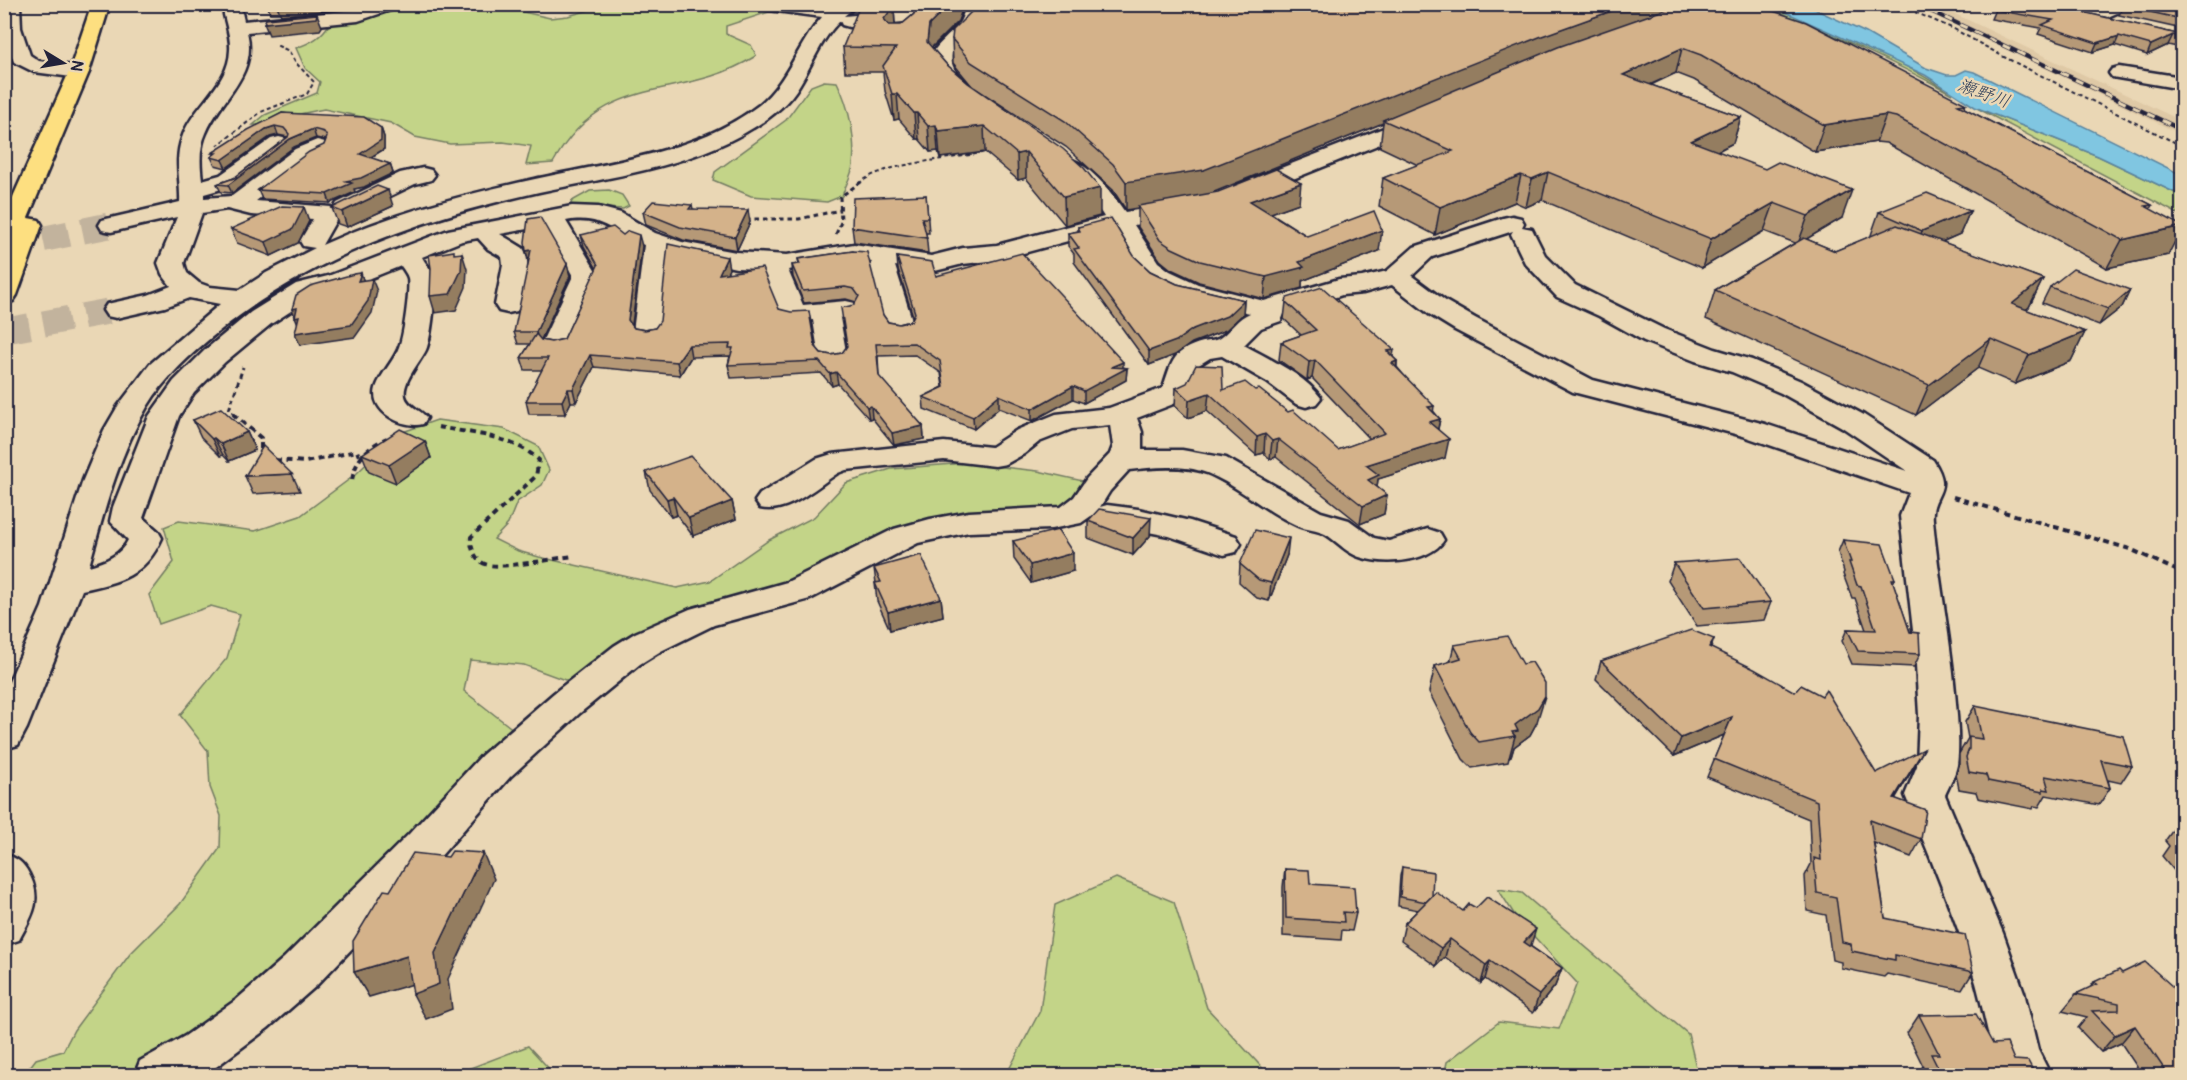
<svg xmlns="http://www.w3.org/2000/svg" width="2187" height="1080" viewBox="0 0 2187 1080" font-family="Pangolin,'Klee One',sans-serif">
	<rect width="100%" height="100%" fill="#ead7b5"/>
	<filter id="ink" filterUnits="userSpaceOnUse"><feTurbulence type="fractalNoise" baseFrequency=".0167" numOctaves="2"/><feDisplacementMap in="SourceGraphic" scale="12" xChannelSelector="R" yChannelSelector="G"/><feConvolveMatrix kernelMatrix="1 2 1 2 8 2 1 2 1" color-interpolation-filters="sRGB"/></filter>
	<g filter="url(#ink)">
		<polygon fill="#dfc9a6" points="1910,5 1936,5 2182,121 2182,135 1971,32"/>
		<g fill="#c3d488" stroke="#727b62" stroke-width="1.5">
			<path d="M611,4L651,5L675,9L714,5L744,6L772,11L726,26V34L751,45L756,55L754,57C680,103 604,70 553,163L526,165L531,146L503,142L450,144L415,137L391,123L324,109L285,117L260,125H253L265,115L317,93L320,82L305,68L296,48C313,42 321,37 331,22L409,5H437L460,10L501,7L550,18L568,16Z"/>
			<path d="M1763,5H1770C1832,31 1896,56 1952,94C1891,60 1827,32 1763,5Z"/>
			<path d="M824,81L837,82C849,106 856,138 853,165C852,175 845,186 842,196L827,202L751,196L713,180L715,172L786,120L811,86Z"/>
			<polygon points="1975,107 2098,156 2182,196 2182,216"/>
			<polygon points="609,190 622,195 629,206 623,209 570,206 572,201 590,191"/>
			<polygon points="437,420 504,429 538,446 549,470 542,485 517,502 508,524 494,539 518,551 539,557 677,588 710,581 769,540 814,517 846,483 891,469 965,463 1038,471 1083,481 1081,498 1058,513 907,529 612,672 565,680 524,665 470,660 464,691 514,730 508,755 464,772 455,806 197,1075 23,1076 36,1059 63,1051 74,1030 130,954 180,904 220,848 221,816 210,787 208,751 180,715 227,658 240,614 211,606 159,624 149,595 174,562 164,527 179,521 255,531 300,516 355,475 397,434"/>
			<polygon points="1116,878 1174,902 1207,1008 1269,1075 1006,1075 1040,1011 1055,905"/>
			<polygon points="1498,889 1522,893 1688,1034 1698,1075 1444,1076 1447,1062 1499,1022 1559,1029 1577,983 1516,917"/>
			<polygon points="528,1046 555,1075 453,1075 460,1072"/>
		</g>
		<polygon fill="#80c6e1" stroke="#5a849f" stroke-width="1.5" points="1770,5 1806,5 1866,33 1926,68 1947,75 1956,75 1966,70 1974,72 2182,175 2182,196 2098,156 1975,107 1925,75"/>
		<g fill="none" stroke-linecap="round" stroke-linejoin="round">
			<g stroke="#c2b39d" stroke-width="26" stroke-dasharray="26 14" stroke-linecap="butt">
				<polyline points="312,241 336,266"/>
				<polyline points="4,247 111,225"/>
				<polyline points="4,331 116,310"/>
			</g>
			<defs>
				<g id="minor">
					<polygon points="4,4 20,4 21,28 30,55 39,61 86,68 89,72 86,76 79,78 34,72 14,62 4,35"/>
					<path d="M222,4H240L244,21L355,10L370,4H399L397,8L358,21L247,32C258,76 221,97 206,133C199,148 200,164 202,180L220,175L271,139L279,137L287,139L290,144L236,185L204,194V198L232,196L295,149L317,140L325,142L328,147L325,152L311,159L256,201L331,207L338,217L322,245C390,214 462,195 535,179C610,162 697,153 759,105C788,81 798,44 822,17L769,10L762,8L760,4H815L833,7L836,4H858L844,16L909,10L915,4H936L921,19L914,21L849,27L842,25L840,21C821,39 813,63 800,84C789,103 772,117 753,128C691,167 610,177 539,192C423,218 312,256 218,332C191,354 165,377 147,407C118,456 104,512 89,566C105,562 121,555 128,540L110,521L113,507L149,416L174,381L205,350L251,312L296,284L328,276L448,230L572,206L598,207L621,213L655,233L682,242L736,252L787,255L854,244L931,256L963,248L997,245L1104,217L1094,201L1056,164L1059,159C1082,153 1113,194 1125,212L1181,203L1190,205L1193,210L1190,215L1134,225L1158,262L1170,271L1198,284L1264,301L1339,279L1362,277L1387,271L1414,247L1503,218L1512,216L1521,218L1524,223L1522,227L1532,229L1545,255L1575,285L1664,329L1715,349L1752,360L1801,381L1864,415L1933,460C1955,493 1930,493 1933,520C1938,577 1950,634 1955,692C1957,715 1960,742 1957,765C1955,775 1949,786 1945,795L2003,933L2024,992L2038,1050L2051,1076H2002C1987,1041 1984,1006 1972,970C1953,911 1928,853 1905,795L1917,766L1919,715L1915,648L1900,516L1909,493L1743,436L1573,392L1455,330L1429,314L1392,285L1363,293L1342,295L1284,314L1281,321L1261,328L1244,345C1269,359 1304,374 1321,398L1316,404L1306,407L1296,404L1267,382L1222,356L1210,358L1197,366L1192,388L1184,400L1137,418L1142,432V450H1182L1226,458L1321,512L1349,520L1374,538L1389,541L1428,529L1440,533L1444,540C1429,564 1374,567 1351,553C1342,548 1334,539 1325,534C1317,530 1307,530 1298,526C1266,512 1239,486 1207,473C1184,464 1152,467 1129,470L1110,491L1100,507L1107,505L1138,509L1190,521L1236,536L1241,544L1236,552L1224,555L1169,536L1096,522L1091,516L1081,523L1051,529L969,532L918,543L810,599L714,625L661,651L640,664L580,713L510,777L439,858L316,986L268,1028L204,1076H134L140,1061L185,1036L236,1000L284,958L409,834L482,755L554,693L614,646L635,633L690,609L787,582L894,529L930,519L969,512L1061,507L1074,497L1087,478L1110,454L1113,446L1110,425L1072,429L1039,442L1024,454L1006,464L995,466L944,460L846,470L838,473C816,487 787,515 760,508L755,501L760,494L816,459L832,454L944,442L991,447L1017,430L1056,414L1109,408L1163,388C1172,361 1173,350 1203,342C1209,341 1217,341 1221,337C1232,329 1237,318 1250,313C1214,304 1167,301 1140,273C1129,261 1121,243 1112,229L998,260L963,264L931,272L895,266L914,326L910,332L900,334L890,332L886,326L869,266L872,262L854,260L788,270L803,305L846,301L855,303L859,309L855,315L840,318L847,357L843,363L833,365L823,363L819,357L813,320L793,322L783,320L762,269L736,268L668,253L661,332L657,338L647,340L637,338L633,332L644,245C613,235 604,214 566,221L599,276L569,344L565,350L555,352L545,350L541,344L573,276L544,226L500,234L523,248C532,261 526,298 517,311L508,313L499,311L495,305L503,265L502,257L488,249L478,238L462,241L422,257C425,263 432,270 434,277C437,287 431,340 426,350C420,362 402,382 405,396C407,406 421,410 427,418L423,424C404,429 369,412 376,388C381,373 394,361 399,347C404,335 410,290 408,278C407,274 403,269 401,266L346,288L314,296L271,324L225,362L194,393L179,416L143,518L158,531L162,538C145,576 120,582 82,590L27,728L18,745L4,749V693L42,607L83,480L104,430L118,406L150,364L220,304L189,298L165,307L116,318L107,316L103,310L107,304L148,295L171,286L162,274L158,263L177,217L111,232L102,230L99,225L102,220L180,202C181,181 174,160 182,138C192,106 229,86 230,50C231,34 224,20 222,4ZM227,209L251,215L313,219L300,241L303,246L315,248L266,273L240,290L210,287L199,283L187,273L184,263L202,213ZM1513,231L1511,234L1525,263L1557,297L1599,316L1644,341L1695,361L1732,372L1781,393L1842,427L1907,471L1765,424L1593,380L1475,318L1447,302L1412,276L1432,257Z"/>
					<path d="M965,4H983C984,26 966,39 952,53C948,73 967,79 976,93L973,97C962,100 957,97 949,89C902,44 964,44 965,4Z"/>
					<polygon points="2104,4 2130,4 2128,8 2099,21 2085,21 2083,17 2085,13"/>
					<polygon points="2119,67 2182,77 2182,89 2112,77 2109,73 2112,69"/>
					<polygon points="1422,113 1430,114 1433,119 1430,124 1253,195 1245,197 1237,195 1233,190 1237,185"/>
					<polygon points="423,168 431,170 435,175 431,180 415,184 355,213 346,215 337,213 334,208 337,203 400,173"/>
					<path d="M4,854C17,858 23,862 29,874C43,900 32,916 19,940L4,945Z"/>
				</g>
				<polygon id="highway" points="92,4 110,4 89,72 28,218 39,220 42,225 17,295 13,301 4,303 4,259 7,253 4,253 4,217 69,72"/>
			</defs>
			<use href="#minor" stroke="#22223b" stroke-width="5"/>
			<use href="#highway" stroke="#22223b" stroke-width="5"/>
			<g stroke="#22223b" stroke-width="2" stroke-dasharray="4 3" stroke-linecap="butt">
				<polyline points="1896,4 1954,29 2004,57 2182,146"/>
				<polyline points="217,146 261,112 307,94 314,82 295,62 289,51 276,45"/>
				<path d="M859,184C881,162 953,160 985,152"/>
			</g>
			<g stroke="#22223b" stroke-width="3" stroke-dasharray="4.5 4" stroke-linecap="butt">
				<polyline points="746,219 799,219 840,210"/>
				<polyline points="836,234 841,222 840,197 861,182"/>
				<polyline points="235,415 229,410 243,367"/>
			</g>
			<g stroke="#22223b" stroke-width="4" stroke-dasharray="6 4.5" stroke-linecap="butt">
				<polyline points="233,414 261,438 261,454"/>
				<path d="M438,427C473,434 511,435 539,460L536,476L471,537C470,547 475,560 485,564C500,570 556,558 574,556"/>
				<polyline points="275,460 306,462 357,451 359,456"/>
				<path d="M352,480C356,458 368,447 387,438"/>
				<polyline points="1953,497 2130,549 2182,573"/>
			</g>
			<use href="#minor" fill="#ead7b5" fill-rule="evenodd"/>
			<use href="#highway" fill="#fddf80" fill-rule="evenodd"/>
			<defs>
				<polyline id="rail" points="1916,4 2182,130"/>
			</defs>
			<use href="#rail" stroke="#22223b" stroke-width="4.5"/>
			<use href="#rail" stroke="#ead7b5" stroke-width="3" stroke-dasharray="8" stroke-linecap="butt"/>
		</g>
		<g fill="#b69977" stroke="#22223b" stroke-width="1.5">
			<polygon points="267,4 363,4 354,8 281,15 280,13 270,13"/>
			<polygon points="527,4 581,4 574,10 528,6"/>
			<polygon points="865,4 912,4 908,8 894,9 895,25 901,25 914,14 916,4 964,4 958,21 932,48 946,64 972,86 953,63 952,39 1752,4 1966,104 1964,108 2152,205 2150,209 2168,255 2107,268 1886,143 1876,142 1815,152 1694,80 1676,73 1651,85 1741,117 1733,143 1718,151 1842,218 1806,239 1835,251 1872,236 1871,235 1879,212 1970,211 1960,234 1942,242 2043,279 2029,307 2026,310 2085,332 2071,361 2015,384 1978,368 1916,415 1706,319 1715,290 1795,243 1764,231 1702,268 1542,200 1526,207 1515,202 1435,235 1379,206 1383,178 1418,165 1380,147 1383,123 1211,193 1299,203 1271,213 1307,236 1379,251 1302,281 1302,288 1264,299 1199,282 1171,269 1160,260 1138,227 1138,208 1126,210 1113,190 1066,147 975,88 1100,216 1065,225 1026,178 1018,180 985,152 940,158 938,151 930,152 919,139 916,139 899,119 894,120 885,91 883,72 845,72 843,47"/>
			<polygon points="1995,4 2048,4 2182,35 2182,48 2168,45 2147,55 2115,45 2093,52 2038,34 2041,28 1991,19 1997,5"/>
			<polygon points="2074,4 2098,4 2090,8"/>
			<polygon points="2182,4 2182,29 2119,15 2123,6"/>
			<polygon points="282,113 381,128 384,137 384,149 370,158 390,164 393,173 364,187 354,189 355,192 330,203 262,199 258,190 324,145 326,140 316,138 294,147 232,193 221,192 217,184 234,178 288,137 278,135 270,137 226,168 215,165 211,157 213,155 212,153"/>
			<polygon points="926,195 929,233 926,233 928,253 854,242 852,227"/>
			<polygon points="692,205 693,209 750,222 737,250 683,240 646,225 643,212"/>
			<polygon points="393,206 347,227 338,224 332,208"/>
			<polygon points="309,221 298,243 271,256 237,243 231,229"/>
			<polygon points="1078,227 1134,256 1150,271 1177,284 1244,300 1243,314 1226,330 1192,343 1175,355 1149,365 1074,262 1074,254 1068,246 1068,233 1078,231"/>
			<polygon points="581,235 623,235 642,246 632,325 634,328 645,330 655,328 729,269 727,273 779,309 815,346 821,353 831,355 842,353 847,347 854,305 856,302 846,299 804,303 793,277 792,265 799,264 798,259 853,251 883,315 888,322 899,324 911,321 913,316 898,269 897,257 1123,367 1127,368 1126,380 1084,403 1073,399 1032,421 999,408 974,429 924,409 923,397 943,387 941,373 915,355 878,356 879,377 923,426 924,439 894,445 872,418 869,419 838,384 832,386 821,373 731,378 728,365 730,356 691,357 680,375 594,367 576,402 571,402 565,414 529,414 526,401 542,370 525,370 521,358 530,344 518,344 514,332 567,264 570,276 541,340 551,342 564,339 597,269 584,246"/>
			<polygon points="2050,287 2130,290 2122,307 2099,325 2042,303"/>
			<polygon points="1286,302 1393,357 1397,361 1397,367 1440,419 1438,429 1445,458 1378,479 1377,487 1387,495 1384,514 1360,524 1276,457 1270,459 1264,453 1256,455 1207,411 1188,418 1175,406 1176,388 1223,390 1255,390 1288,412 1338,450 1370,439 1312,378 1307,380 1279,360 1281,342 1301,335 1284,319"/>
			<polygon points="193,420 247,432 255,450 229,461 223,455 220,456 201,437"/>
			<polygon points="425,441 431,458 396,483 369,472 362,454"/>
			<polygon points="646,472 732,501 736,519 693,536 677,515 671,517 650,490"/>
			<polygon points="292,474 300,491 253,494 245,476"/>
			<polygon points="1088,521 1150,536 1133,555 1088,538"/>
			<polygon points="1843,540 1895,579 1893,583 1910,632 1920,654 1914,667 1852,664 1842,641 1847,629 1866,630 1855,598 1852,598 1843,574 1844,572 1838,552"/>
			<polygon points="1013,541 1073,571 1031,583 1014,559"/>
			<polygon points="1287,555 1269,601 1257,598 1239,582 1240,564"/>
			<polygon points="1674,563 1771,602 1764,620 1697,626 1668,581"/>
			<polygon points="874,568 941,598 943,616 890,630 877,601 875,583 876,583"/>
			<polygon points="1714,639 1711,648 1876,773 1914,767 1895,798 1921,839 1911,857 1874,843 1885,918 1973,972 1962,990 1887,974 1884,977 1841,968 1841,962 1832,960 1826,915 1807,911 1805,876 1811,864 1809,819 1707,777 1724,735 1674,756 1596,679 1601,661"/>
			<polygon points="1454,645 1537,722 1530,735 1514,747 1511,757 1509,758 1508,762 1472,768 1463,759 1429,692 1435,666 1450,662"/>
			<polygon points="1975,706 2132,766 2121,783 2108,780 2110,788 2099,805 2046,795 2039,807 2034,806 2033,809 1978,798 1976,792 1959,789 1956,774 1959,766 1959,754 1968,738 1965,722"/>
			<polygon points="2178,823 2182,823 2182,888 2179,884 2182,880 2162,856 2169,846 2165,841"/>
			<polygon points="1402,867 1432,896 1463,911 1530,946 1562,968 1555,986 1533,1013 1485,979 1481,983 1445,957 1436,966 1401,941 1405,923 1418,910 1398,906 1400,876"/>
			<polygon points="1285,869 1356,913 1352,931 1342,930 1341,940 1283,936 1283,887"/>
			<polygon points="2122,973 2182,1076 2143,1076 2121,1043 2101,1052 2078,1028 2087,1017 2062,1011 2076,994 2090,988 2094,982"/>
			<polygon points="1919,1015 1993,1044 2014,1060 2036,1076 1921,1076 1919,1072 1923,1066 1907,1033"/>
		</g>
		<g fill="#947d61" stroke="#22223b" stroke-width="1.5">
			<polygon points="294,4 363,4 354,8 281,15 277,6"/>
			<polygon points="572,4 581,4 574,10"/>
			<polygon points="881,4 912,4 908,8 894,9 895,25 895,30 886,43"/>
			<polygon points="950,4 964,4 958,21 930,49 927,42 929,25"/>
			<polygon points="1631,4 1684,4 1383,120 1383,123 1202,197 1126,210 1126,182"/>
			<polygon points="317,14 322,27 320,30 269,35 264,23"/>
			<polygon points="2173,35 2168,45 2147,55 2151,45"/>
			<polygon points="2119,36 2115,45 2093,52 2097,43"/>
			<polygon points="1682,48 1676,73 1616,100 1623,75"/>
			<polygon points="892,94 897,94 899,119 894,120"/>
			<polygon points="914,113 917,113 919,139 916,139"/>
			<polygon points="1886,115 1876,142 1815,152 1824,125"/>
			<polygon points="1741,117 1733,143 1683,168 1691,141"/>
			<polygon points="936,125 938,151 930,152 928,126"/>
			<polygon points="275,126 278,135 270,137 226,168 222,160 266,129"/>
			<polygon points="984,126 985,152 940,158 938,131"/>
			<polygon points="381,128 384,137 384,149 363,162 360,154"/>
			<polygon points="313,129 316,138 294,147 232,193 228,185 290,139"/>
			<polygon points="1026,152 1026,178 1018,180 1017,154"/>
			<polygon points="390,164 393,173 364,187 354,189 355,192 330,203 327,194 346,181"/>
			<polygon points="1548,172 1542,200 1526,207 1532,179"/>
			<polygon points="1521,175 1515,202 1435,235 1440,207"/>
			<polygon points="1301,183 1299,203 1248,221 1250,201"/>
			<polygon points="1100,188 1100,216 1065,225 1064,197"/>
			<polygon points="388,190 393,206 347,227 342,212"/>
			<polygon points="1852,190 1842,218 1798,244 1808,216"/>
			<polygon points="1774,203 1764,231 1702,268 1711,239"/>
			<polygon points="304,207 309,221 298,243 271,256 266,242"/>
			<polygon points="748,210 750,222 737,250 735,237"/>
			<polygon points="1970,211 1960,234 1913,254 1922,231"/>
			<polygon points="2182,226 2182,228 2168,255 2107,268 2122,240"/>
			<polygon points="1382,230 1379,251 1302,281 1302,288 1264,299 1266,277 1299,262"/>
			<polygon points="639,235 642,246 631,332 628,320"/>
			<polygon points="531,250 529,262 526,251"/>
			<polygon points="462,253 467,269 466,287 456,310 435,313 430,296"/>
			<polygon points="727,257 729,269 721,285 719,274"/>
			<polygon points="567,264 570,276 539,344 536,332"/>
			<polygon points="361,273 365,285 358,281"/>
			<polygon points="372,279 377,291 372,313 355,337 300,345 295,333"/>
			<polygon points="2043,279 2029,307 1998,333 2012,304"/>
			<polygon points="2130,290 2122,307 2099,325 2108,309"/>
			<polygon points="1244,300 1243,314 1226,330 1192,343 1175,355 1149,365 1149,351 1193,329"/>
			<polygon points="297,308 301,320 300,329 292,309"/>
			<polygon points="2085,332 2071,361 2015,384 2029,355"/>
			<polygon points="1991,339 1978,368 1916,415 1929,385"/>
			<polygon points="689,345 691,357 680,375 677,362"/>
			<polygon points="1394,350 1392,363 1397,361 1395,379 1387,351"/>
			<polygon points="590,355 594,367 576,402 573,389"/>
			<polygon points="1315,360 1312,378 1307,380 1309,362"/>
			<polygon points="1123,362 1123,370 1127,368 1126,380 1084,403 1084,391 1111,367"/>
			<polygon points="836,372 838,384 832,386 830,374"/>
			<polygon points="1073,386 1073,399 1032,421 1032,409"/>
			<polygon points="568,389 571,402 565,414 562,401"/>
			<polygon points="1209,393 1207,411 1188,418 1189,400"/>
			<polygon points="999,395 999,408 974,429 973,417"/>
			<polygon points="871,406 872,418 869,419 867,407"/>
			<polygon points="1434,406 1432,421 1440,419 1436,437 1426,440 1428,407"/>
			<polygon points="923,426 924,439 894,445 892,433"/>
			<polygon points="247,432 255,450 229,461 221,444"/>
			<polygon points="1265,434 1264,453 1256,455 1257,437"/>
			<polygon points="214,438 223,455 220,456 212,439"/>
			<polygon points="1278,439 1276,457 1270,459 1272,441"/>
			<polygon points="1449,439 1445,458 1378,479 1376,494 1367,482 1366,465"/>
			<polygon points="425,441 431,458 396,483 389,465"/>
			<polygon points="1387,495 1384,514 1360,524 1363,506"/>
			<polygon points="673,497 677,515 671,517 667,499"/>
			<polygon points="732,501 736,519 693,536 689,518"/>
			<polygon points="1151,518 1150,536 1133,555 1133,538"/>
			<polygon points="1289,538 1287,555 1269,601 1271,583"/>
			<polygon points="1073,553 1073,571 1031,583 1030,565"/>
			<polygon points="941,598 943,616 890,630 888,612"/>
			<polygon points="1545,696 1537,722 1530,735 1514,747 1511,757 1509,758 1515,736 1511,736 1515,725"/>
			<polygon points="1732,717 1724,735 1674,756 1681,738"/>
			<polygon points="1924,749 1914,767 1885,816 1894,798"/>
			<polygon points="483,853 494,879 448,979 452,1009 426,1019 413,994 435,953"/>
			<polygon points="1536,929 1530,948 1524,942"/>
			<polygon points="1450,939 1445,957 1436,966 1441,948"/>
			<polygon points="407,956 420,982 369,997 354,972"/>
			<polygon points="1490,961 1485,979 1481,983 1486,965"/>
			<polygon points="1562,968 1555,986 1533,1013 1539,995"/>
			<polygon points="2135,1026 2121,1043 2101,1052 2115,1035"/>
		</g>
		<g fill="#d4b28a" stroke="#22223b" stroke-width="1.5">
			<polygon points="278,4 294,4 277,6"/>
			<polygon points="865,4 893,4 893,7 884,19 889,25 901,25 914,14 916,4 950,4 929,25 927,42 946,64 968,83 1063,149 1084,168 1100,188 1064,197 1026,152 1017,154 984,126 938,131 936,125 928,126 917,113 914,113 897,94 892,94 883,66 896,48 843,47 860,5"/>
			<polygon points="976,4 1631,4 1542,36 1204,170 1126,182 1113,164 1065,121 971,62 952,39 953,30 974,9"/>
			<polygon points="1681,4 1752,4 1806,22 1966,104 1958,105 2152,205 2145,206 2182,226 2122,240 1896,117 1886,115 1824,125 1701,55 1682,48 1623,75 1741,117 1691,141 1765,169 1778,162 1852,190 1808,216 1774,203 1711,239 1548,172 1532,179 1521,175 1440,207 1383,178 1453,151 1383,120 1558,47"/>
			<polygon points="1997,4 2048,4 2182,35 2182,38 2173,35 2151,45 2119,36 2097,43 2042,25 2053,20 1995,10"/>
			<polygon points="2125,4 2182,4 2182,19 2123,6"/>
			<polygon points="317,14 316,18 264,23 266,19"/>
			<polygon points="282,113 364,117 381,128 381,140 360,154 390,164 361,178 346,181 352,183 327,194 258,190 309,152 324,145 327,137 324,132 313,129 290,139 228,185 217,184 234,178 288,137 289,134 284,128 275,126 266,129 222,160 211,157 216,153 212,153 248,130"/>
			<polygon points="1276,169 1301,183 1250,201 1307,236 1374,211 1382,230 1299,262 1304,267 1266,277 1200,261 1172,248 1160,240 1138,206 1218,192"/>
			<polygon points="377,186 388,190 342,212 332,208"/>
			<polygon points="1927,193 1970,211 1922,231 1879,212"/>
			<polygon points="926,195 928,218 922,218 927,238 852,227 853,198"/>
			<polygon points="653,201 692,205 689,209 748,210 735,237 680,227 643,212"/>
			<polygon points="282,206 304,207 293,229 266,242 231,229"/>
			<polygon points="540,217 567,264 536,332 514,332 531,250 526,251 525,242 528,219"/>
			<polygon points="1111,218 1134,256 1150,271 1177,284 1244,300 1227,316 1193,329 1176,341 1149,351 1074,249 1079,248 1068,233 1080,231 1078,227"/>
			<polygon points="1897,225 2043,279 2012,304 2085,332 2029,355 1991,339 1929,385 1715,290 1804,238 1835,251"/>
			<polygon points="613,227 623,235 628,231 639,235 628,320 634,328 645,330 655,328 660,321 668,244 727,257 719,274 762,268 779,309 791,312 809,311 815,346 821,353 831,355 842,353 847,346 841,308 854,305 859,296 854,289 845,287 803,291 792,265 800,264 798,259 853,251 867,252 883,315 888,322 899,324 911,321 915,313 897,257 932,262 936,276 1022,253 1123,362 1111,367 1127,368 1084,391 1073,386 1032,409 999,395 973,417 923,397 944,387 940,361 914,343 876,344 879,376 923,426 892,433 871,406 867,407 836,372 830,374 819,361 728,365 733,348 729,348 730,344 689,345 677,362 590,355 573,389 568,389 562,401 526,401 548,358 521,358 536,334 541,340 551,342 564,339 598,265 581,235"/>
			<polygon points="454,251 454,254 462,253 461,271 450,294 430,296 431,268 429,255"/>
			<polygon points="2073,269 2130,290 2108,309 2050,287"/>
			<polygon points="361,273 358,281 372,279 368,301 351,325 295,333 299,316 295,317 297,308 292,309 296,295 310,286 354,274"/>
			<polygon points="1322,287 1394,350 1387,351 1397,361 1392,363 1434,406 1428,407 1440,419 1429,422 1449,439 1366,465 1379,475 1368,480 1387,495 1363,506 1278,439 1272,441 1265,434 1257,437 1209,393 1189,400 1176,388 1187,383 1196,365 1222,366 1223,390 1245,382 1255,390 1259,389 1288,412 1293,410 1338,450 1385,433 1315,360 1309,362 1281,342 1316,330 1286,302 1287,298"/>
			<polygon points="221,408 247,432 221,444 214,438 212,439 193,420"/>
			<polygon points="400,429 425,441 389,465 362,454"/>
			<polygon points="263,446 292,474 245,476"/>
			<polygon points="691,456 732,501 689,518 673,497 667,499 646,472"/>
			<polygon points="1099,509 1151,518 1133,538 1088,521"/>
			<polygon points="1058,530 1073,553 1030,565 1013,541"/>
			<polygon points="1255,530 1289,538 1271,583 1259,580 1240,564"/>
			<polygon points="1843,540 1882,544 1895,579 1892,579 1910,632 1919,633 1920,654 1858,651 1847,629 1876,630 1861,586 1857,585 1849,562 1851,562"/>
			<polygon points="921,555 941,598 888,612 875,583 881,582 874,568"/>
			<polygon points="1740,558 1771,602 1704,608 1674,563"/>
			<polygon points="1691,630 1714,639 1709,647 1754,669 1795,692 1801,685 1822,696 1826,690 1876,773 1924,749 1894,798 1926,810 1921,839 1870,820 1885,918 1965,935 1973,972 1895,955 1895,960 1852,951 1851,944 1842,942 1836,897 1817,893 1814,858 1821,860 1817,801 1714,759 1732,717 1681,738 1601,661"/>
			<polygon points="1507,636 1523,664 1532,662 1545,683 1545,696 1538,708 1515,725 1518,731 1512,732 1515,736 1479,742 1470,732 1435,666 1461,658 1454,645"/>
			<polygon points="1975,706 2123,736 2132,766 2101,760 2110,788 2045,776 2049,790 2043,789 2043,792 1988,781 1986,775 1969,772 1966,757 1969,749 1969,737 1982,739"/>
			<polygon points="2178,823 2182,823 2182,828"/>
			<polygon points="2182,838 2182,847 2175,839"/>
			<polygon points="452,851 483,853 435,953 439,984 413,994 407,956 354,972 353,941 384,890 390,891 413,853 448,857"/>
			<polygon points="1402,867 1433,872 1432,896 1426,902 1400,897"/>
			<polygon points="1285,869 1309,870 1310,884 1354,887 1356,913 1343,912 1344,922 1286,918"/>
			<polygon points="1436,892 1463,911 1469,904 1476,908 1487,897 1536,929 1524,942 1562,968 1539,995 1490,961 1486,965 1450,939 1441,948 1405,923"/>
			<polygon points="2145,962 2182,995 2182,1076 2169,1076 2135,1026 2115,1035 2092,1011 2119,1010 2119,1003 2076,994 2097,984 2094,982 2119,970 2122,973"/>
			<polygon points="1976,1014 1993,1044 2007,1043 2014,1060 2028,1061 2036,1076 1942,1076 1931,1054 1939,1054 1919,1015"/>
		</g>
	</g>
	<g text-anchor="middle" stroke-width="5" stroke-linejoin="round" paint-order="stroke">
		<g font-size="18" font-style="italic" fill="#35435c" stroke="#ead7b5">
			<text transform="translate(1984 93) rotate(20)" y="6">瀬野川</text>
		</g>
	</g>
	<rect width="2187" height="1080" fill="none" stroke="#ead7b5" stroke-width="24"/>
	<rect x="12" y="12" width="2163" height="1056" fill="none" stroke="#22223b" stroke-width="2" filter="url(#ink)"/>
	<g transform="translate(63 63) rotate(101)" stroke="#ead7b5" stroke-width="4.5" paint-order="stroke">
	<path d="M0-4.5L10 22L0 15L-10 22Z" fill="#22223b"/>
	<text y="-9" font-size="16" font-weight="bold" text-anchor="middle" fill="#22223b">N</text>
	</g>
</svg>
